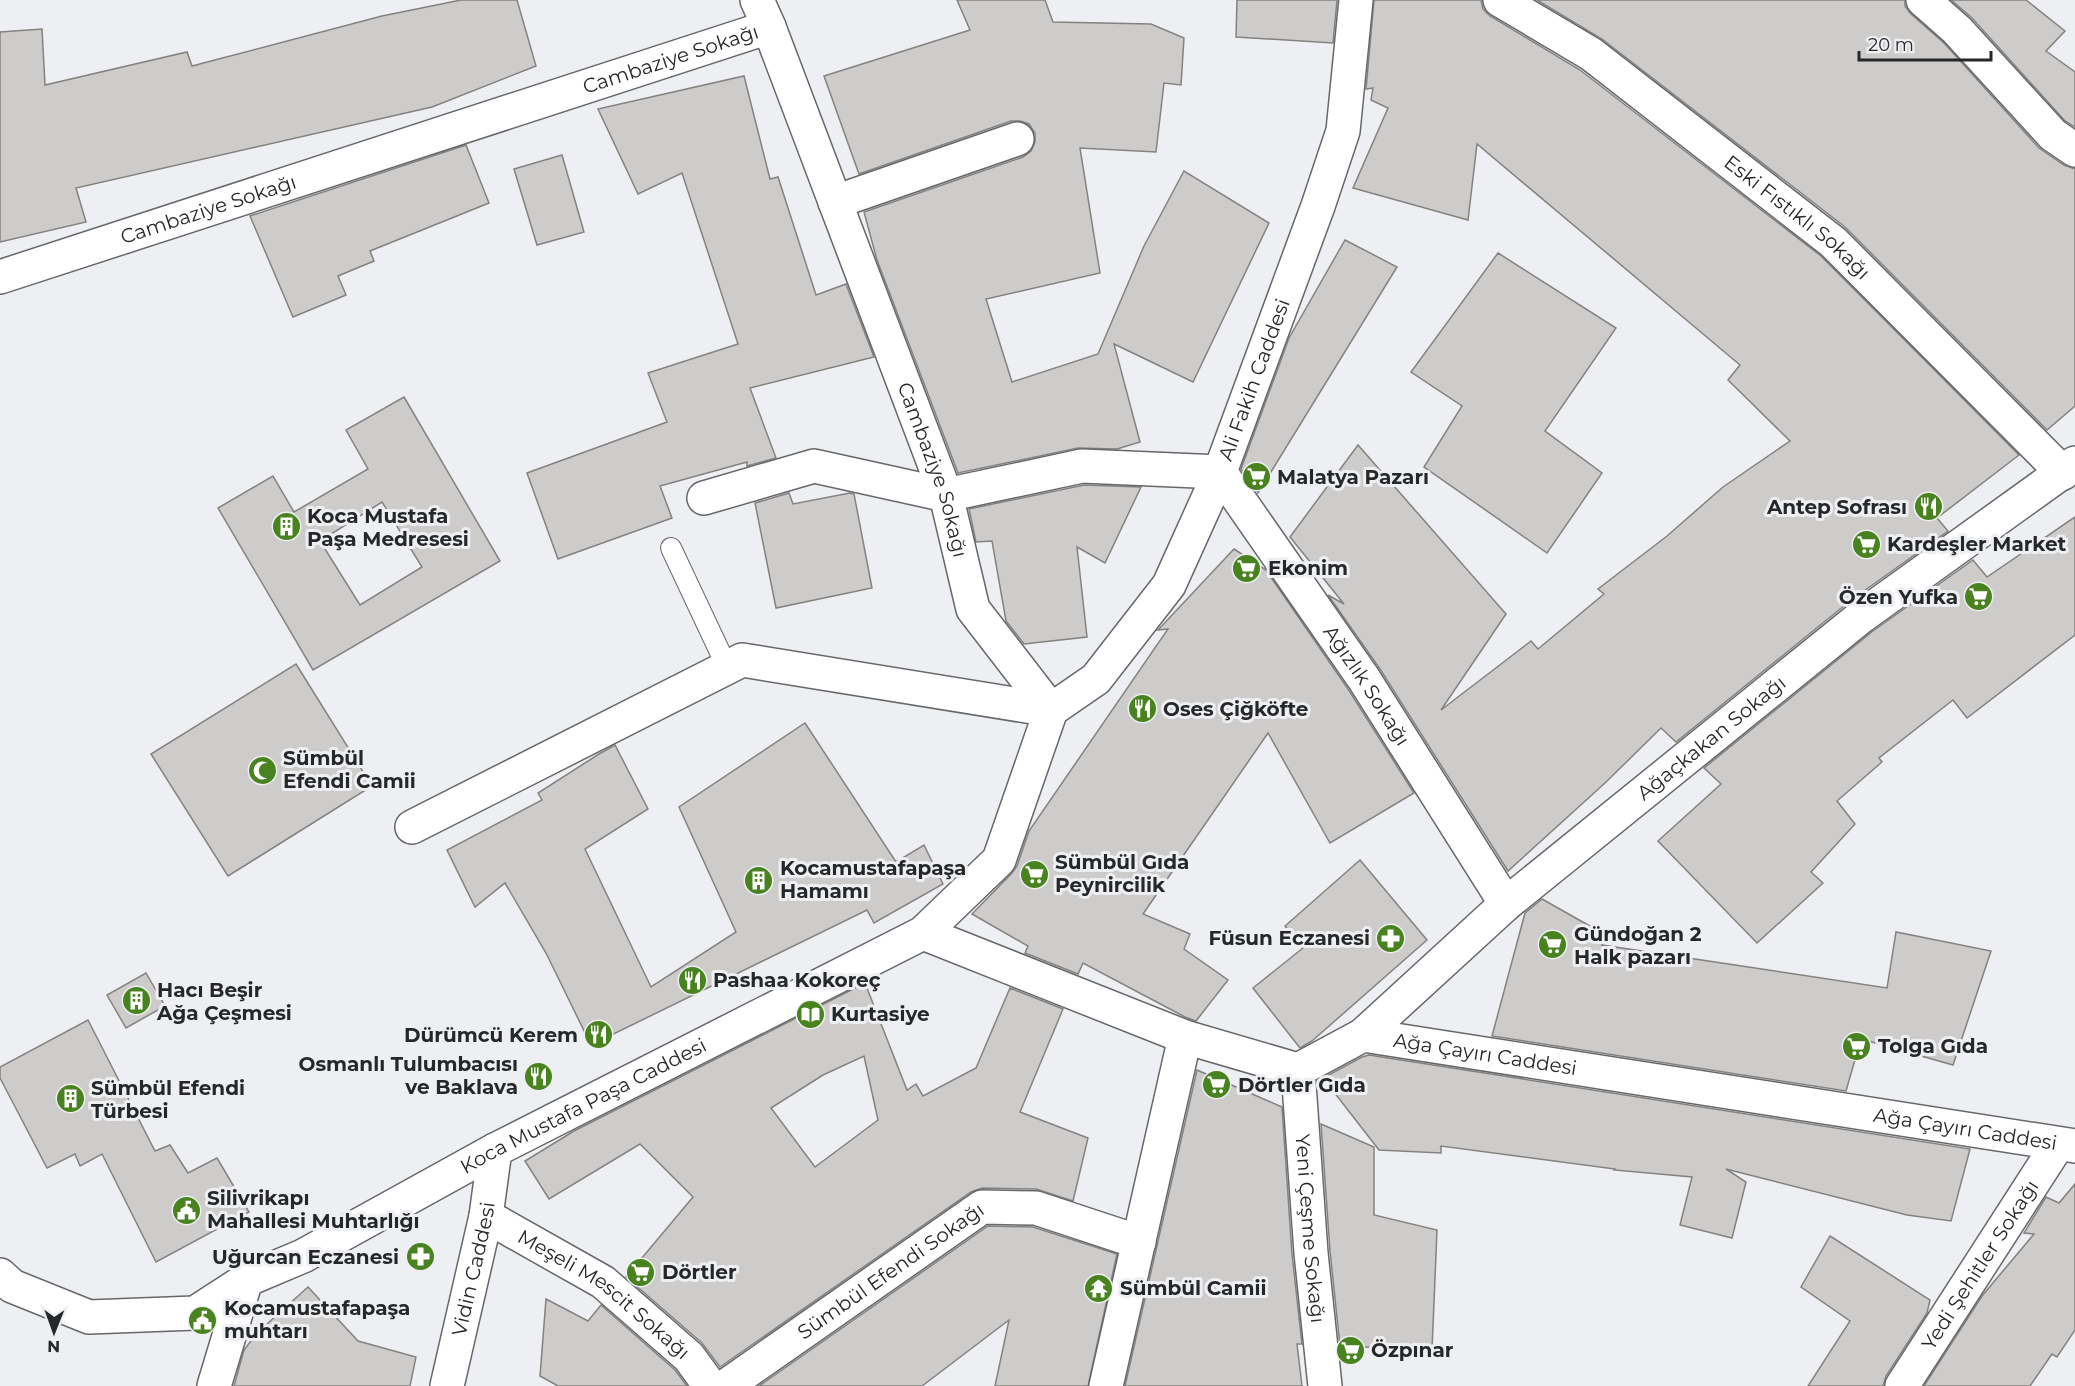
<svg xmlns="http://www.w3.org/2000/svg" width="2075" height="1386" viewBox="0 0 2075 1386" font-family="Montserrat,sans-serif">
	<rect width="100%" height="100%" fill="#eeeff2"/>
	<g fill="#ceccca" stroke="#848280" stroke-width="1.5" fill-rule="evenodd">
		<polygon points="461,0 517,0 536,66 432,107 76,188 86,222 0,242 0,32 42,29 45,85 187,52 192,66 382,16"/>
		<polygon points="957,0 1045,0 1053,22 1151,24 1184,38 1181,85 1164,83 1156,152 1080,148 1100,273 986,299 1012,382 1098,354 1144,246 1184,171 1269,223 1193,382 1114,344 1140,442 1117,449 1078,448 958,473 877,260 864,212 1023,157 1031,151 1035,142 1035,133 1029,124 1020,121 1011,121 859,174 824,76 970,30"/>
		<polygon points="1237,0 1337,0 1333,43 1236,37"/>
		<polygon points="1374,0 1481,0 1483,9 1490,16 1580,70 1821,256 2019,455 1937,518 1948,531 1850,601 1676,742 1661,728 1605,783 1508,871 1380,669 1328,595 1344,604 1290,537 1358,445 1506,614 1441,710 1531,641 1538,649 1604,594 1598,589 1667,536 1723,487 1790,441 1728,380 1740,365 1477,144 1468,220 1353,188 1388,108 1371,100 1373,88 1366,89"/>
		<polygon points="1537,0 1905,0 1905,6 1911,14 1944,43 2039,148 2064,165 2075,169 2075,406 2047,430 1845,227 1602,39"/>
		<polygon points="1951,0 2026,0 2065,31 2046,51 2075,72 2075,127 2065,121 1971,17"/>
		<polygon points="744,76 770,179 778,177 816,295 846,284 874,357 750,388 776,458 747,466 747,462 660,486 672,518 558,559 527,473 667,422 648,373 738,344 682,173 638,194 598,109"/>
		<polygon points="466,145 489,203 370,251 374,261 338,276 346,295 293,317 250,216"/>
		<polygon points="562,155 584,232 537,245 514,169"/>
		<polygon points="1345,240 1397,267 1258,493 1241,469 1289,338"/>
		<polygon points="1498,253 1616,328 1545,431 1602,473 1547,553 1424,467 1462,406 1411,372"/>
		<path d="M404,397L500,561L313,670L218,508L273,476L294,512L368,469L346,430ZM382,502L422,567L360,605L320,541Z"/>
		<polygon points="1084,485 1141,487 1105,563 1077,547 1087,637 1024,644 1006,621 992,541 976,542 969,509"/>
		<polygon points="789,493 793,504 850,493 854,494 872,588 776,608 755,503"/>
		<polygon points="2075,517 2075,635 1967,718 1953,700 1879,758 1882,762 1837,801 1855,824 1811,872 1823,883 1757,943 1658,841 1721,784 1704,768 1873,631 1973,560 1987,577"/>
		<polygon points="1234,549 1266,570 1348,689 1414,793 1330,843 1268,733 1143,914 1190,934 1184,949 1228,980 1196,1021 1185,1017 1083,963 1078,974 1025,953 1028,946 972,914 1012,873 1017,866 1029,831 1168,629 1158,630"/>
		<polygon points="296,664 372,786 228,876 151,754"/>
		<polygon points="805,723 896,862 924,845 943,884 874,923 867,910 591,1045 546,953 505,883 475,907 447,850 542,800 538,793 599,754 615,745 648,809 585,849 651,987 736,932 679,807"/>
		<polygon points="1360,860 1427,940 1312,1041 1300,1048 1253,988 1303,948 1285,926"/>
		<polygon points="1542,899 1604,934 1602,945 1887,988 1896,932 1991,951 1953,1065 1861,1039 1846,1091 1492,1036 1525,913"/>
		<polygon points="146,973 165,1006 126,1028 107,995"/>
		<path d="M865,983L907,1090L916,1084L923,1096L976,1068L1010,988L1063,1009L1020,1112L1088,1138L1073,1201L1036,1189L982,1188L971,1192L720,1367L702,1343L626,1277L693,1197L640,1144L549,1199L525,1161L574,1131ZM864,1056L878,1120L815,1167L771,1108L823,1075Z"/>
		<polygon points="88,1020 155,1151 170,1145 188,1173 217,1158 249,1212 156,1262 102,1154 80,1166 75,1154 47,1168 0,1078 0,1067"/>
		<polygon points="1369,1055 1970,1149 1951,1221 1907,1215 1726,1169 1746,1182 1732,1238 1680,1225 1692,1177 1614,1170 1615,1169 1441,1146 1441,1153 1379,1150 1323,1078 1362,1057"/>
		<polygon points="1197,1070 1282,1107 1292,1254 1302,1344 1297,1344 1302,1386 1125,1386"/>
		<polygon points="1321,1124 1374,1147 1374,1215 1437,1230 1432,1350 1340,1346 1330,1251"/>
		<polygon points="2075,1184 2075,1330 2057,1357 2052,1354 2030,1386 1924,1386 1982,1296 2034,1234 2024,1233 2046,1197 2059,1203"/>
		<polygon points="988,1226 1033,1227 1117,1254 1088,1386 995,1386 1009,1320 922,1386 759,1386"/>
		<polygon points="1830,1236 1930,1300 1927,1313 1886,1376 1883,1386 1808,1386 1850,1321 1801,1287"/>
		<polygon points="308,1287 358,1341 416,1357 410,1386 234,1386 244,1350 257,1333"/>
		<polygon points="546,1299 588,1321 601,1305 675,1370 687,1386 558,1386 540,1376"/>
	</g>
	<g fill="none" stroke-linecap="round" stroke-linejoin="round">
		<defs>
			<polyline id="service" points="671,548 727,667"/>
			<g id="minor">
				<polyline points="757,0 769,27"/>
				<path id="s1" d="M1500,0L1591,54L1833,242L2063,473"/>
				<polyline points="1923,0 1957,30 2053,135 2075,150"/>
				<polyline points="835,202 1017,139"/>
				<path id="s2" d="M704,498L814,466L946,495L1082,466L1220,472L1364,679L1506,904"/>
				<polyline points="412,827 742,660 1051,710"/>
				<path id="s3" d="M923,933L1185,1037L1298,1070L1363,1035L2075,1146"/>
				<path id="s4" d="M1363,1035L1506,904L1862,616L2075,463"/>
				<path id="s5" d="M1298,1070L1311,1253L1325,1386"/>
				<path id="s6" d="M486,1216L603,1282L689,1357L710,1386"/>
				<polyline points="214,1386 246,1280"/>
				<path id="s7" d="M447,1386L486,1216L495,1150"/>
				<path id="s8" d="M726,1386L982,1207L1036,1208L1139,1242"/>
				<polyline points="1106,1386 1185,1037"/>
				<path id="s9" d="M1902,1386L2058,1144"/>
			</g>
			<g id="tertiary">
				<path id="s10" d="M0,277L769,27L946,495L973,609L1051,710"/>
				<path id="s11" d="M1051,710L1096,679L1169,585L1220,472L1318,206L1343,131L1356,0"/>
				<path id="s12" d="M0,1275L12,1286L89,1317L195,1313L246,1280L303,1256L495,1150L923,933L999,860L1051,710"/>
			</g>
		</defs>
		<use href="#service" stroke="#656769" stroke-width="22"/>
		<use href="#minor" stroke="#656769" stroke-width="36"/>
		<use href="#tertiary" stroke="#656769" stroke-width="36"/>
		<use href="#service" stroke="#fff" stroke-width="20"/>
		<use href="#minor" stroke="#fff" stroke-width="33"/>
		<use href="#tertiary" stroke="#fff" stroke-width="33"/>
	</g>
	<defs>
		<symbol id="supermarket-disc" viewBox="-11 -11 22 22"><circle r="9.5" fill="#48831f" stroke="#eeeff2"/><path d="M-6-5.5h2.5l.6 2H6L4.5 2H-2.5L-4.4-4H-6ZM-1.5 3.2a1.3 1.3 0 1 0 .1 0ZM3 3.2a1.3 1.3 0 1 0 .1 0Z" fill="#fff"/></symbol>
		<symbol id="restaurant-disc" viewBox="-11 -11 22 22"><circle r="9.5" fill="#48831f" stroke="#eeeff2"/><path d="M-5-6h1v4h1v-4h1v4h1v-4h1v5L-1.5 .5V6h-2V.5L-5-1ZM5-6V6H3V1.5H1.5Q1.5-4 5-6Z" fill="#fff"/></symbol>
		<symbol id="building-disc" viewBox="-11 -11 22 22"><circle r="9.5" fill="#48831f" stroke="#eeeff2"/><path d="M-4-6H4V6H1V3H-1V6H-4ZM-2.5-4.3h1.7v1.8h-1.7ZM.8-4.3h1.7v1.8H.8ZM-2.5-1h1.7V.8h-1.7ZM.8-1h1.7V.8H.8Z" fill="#fff"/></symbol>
		<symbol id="mosque-disc" viewBox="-11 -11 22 22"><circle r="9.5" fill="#48831f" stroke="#eeeff2"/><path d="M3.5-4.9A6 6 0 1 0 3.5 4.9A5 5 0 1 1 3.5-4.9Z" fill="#fff"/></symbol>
		<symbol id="pharmacy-disc" viewBox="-11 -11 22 22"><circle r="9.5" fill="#48831f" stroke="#eeeff2"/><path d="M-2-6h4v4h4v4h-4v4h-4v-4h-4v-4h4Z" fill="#fff"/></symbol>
		<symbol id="library-disc" viewBox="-11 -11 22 22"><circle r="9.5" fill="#48831f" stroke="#eeeff2"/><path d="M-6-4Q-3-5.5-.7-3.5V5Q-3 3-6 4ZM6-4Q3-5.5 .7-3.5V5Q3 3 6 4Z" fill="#fff"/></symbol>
		<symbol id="civic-disc" viewBox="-11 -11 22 22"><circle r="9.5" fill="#48831f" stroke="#eeeff2"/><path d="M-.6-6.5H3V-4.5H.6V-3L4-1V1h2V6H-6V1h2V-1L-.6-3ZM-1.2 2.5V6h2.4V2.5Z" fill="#fff"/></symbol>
		<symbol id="temple-disc" viewBox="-11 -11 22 22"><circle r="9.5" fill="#48831f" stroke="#eeeff2"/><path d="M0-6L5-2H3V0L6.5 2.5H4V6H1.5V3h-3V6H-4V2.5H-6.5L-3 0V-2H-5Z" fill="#fff"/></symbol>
	</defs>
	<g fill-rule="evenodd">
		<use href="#supermarket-disc" x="1240" y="460" width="33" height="33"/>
		<use href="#restaurant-disc" x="1912" y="490" width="33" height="33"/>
		<use href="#building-disc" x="270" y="510" width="33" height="33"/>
		<use href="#supermarket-disc" x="1850" y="528" width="33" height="33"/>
		<use href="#supermarket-disc" x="1230" y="552" width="33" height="33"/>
		<use href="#supermarket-disc" x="1962" y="580" width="33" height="33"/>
		<use href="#restaurant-disc" x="1126" y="692" width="33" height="33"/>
		<use href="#mosque-disc" x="246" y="754" width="33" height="33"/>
		<use href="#supermarket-disc" x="1018" y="858" width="33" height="33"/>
		<use href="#building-disc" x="742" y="864" width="33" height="33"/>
		<use href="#pharmacy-disc" x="1374" y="922" width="33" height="33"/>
		<use href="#supermarket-disc" x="1536" y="928" width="33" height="33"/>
		<use href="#restaurant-disc" x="676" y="964" width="33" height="33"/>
		<use href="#building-disc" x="120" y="984" width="33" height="33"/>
		<use href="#library-disc" x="794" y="998" width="33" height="33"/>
		<use href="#restaurant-disc" x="582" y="1018" width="33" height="33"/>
		<use href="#supermarket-disc" x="1840" y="1030" width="33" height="33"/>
		<use href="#restaurant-disc" x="522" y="1060" width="33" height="33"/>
		<use href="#supermarket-disc" x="1200" y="1068" width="33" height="33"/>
		<use href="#building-disc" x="54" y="1082" width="33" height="33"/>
		<use href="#civic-disc" x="170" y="1194" width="33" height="33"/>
		<use href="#pharmacy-disc" x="404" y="1240" width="33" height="33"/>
		<use href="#supermarket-disc" x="624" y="1256" width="33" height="33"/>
		<use href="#temple-disc" x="1082" y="1272" width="33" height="33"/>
		<use href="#civic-disc" x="186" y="1304" width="33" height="33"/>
		<use href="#supermarket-disc" x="1334" y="1334" width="33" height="33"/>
	</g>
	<g text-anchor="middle" stroke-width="6" stroke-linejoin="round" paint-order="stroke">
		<g font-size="20" fill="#262728" stroke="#eeeff2">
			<text dy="7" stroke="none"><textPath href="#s10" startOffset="705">Cambaziye Sokağı</textPath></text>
			<text dy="7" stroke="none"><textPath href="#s10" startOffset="219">Cambaziye Sokağı</textPath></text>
			<text dy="7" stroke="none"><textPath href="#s1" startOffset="369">Eski Fıstıklı Sokağı</textPath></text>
			<text dy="7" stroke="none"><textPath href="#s11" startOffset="396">Ali Fakih Caddesi</textPath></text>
			<text dy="7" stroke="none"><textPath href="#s10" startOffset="1281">Cambaziye Sokağı</textPath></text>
			<text dy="7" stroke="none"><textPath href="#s2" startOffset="786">Ağızlık Sokağı</textPath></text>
			<text dy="7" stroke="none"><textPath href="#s4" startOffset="458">Ağaçkakan Sokağı</textPath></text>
			<text dy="7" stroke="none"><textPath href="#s3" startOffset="597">Ağa Çayırı Caddesi</textPath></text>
			<text dy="7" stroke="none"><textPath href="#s12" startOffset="646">Koca Mustafa Paşa Caddesi</textPath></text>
			<text dy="7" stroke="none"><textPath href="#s3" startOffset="1083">Ağa Çayırı Caddesi</textPath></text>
			<text dy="7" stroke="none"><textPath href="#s5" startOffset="159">Yeni Çeşme Sokağı</textPath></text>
			<text dy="7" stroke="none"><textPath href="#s9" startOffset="144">Yedi Şehitler Sokağı</textPath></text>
			<text dy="7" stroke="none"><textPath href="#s7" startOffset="120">Vidin Caddesi</textPath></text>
			<text dy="7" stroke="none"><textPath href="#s8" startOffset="201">Sümbül Efendi Sokağı</textPath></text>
			<text dy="7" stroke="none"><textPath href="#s6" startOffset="142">Meşeli Mescit Sokağı</textPath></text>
		</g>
		<g font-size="20" font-weight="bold" fill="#262728" stroke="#eeeff2" text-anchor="start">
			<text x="1277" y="484">Malatya Pazarı</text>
			<text x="1907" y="514" text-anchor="end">Antep Sofrası</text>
			<text x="307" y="523">Koca Mustafa<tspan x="307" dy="23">Paşa Medresesi</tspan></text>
			<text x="1887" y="551">Kardeşler Market</text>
			<text x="1268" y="575">Ekonim</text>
			<text x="1958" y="604" text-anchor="end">Özen Yufka</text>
			<text x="1163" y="716">Oses Çiğköfte</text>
			<text x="283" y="765">Sümbül<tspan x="283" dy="23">Efendi Camii</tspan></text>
			<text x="1055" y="869">Sümbül Gıda<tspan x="1055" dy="23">Peynircilik</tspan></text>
			<text x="780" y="875">Kocamustafapaşa<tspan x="780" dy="23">Hamamı</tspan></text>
			<text x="1574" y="941">Gündoğan 2<tspan x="1574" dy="23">Halk pazarı</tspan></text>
			<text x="1370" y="945" text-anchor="end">Füsun Eczanesi</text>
			<text x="713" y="987">Pashaa Kokoreç</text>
			<text x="157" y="997">Hacı Beşir<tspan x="157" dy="23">Ağa Çeşmesi</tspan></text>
			<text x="831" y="1021">Kurtasiye</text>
			<text x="578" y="1042" text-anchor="end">Dürümcü Kerem</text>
			<text x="1878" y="1053">Tolga Gıda</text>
			<text x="518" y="1071" text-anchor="end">Osmanlı Tulumbacısı<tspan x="518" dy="23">ve Baklava</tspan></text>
			<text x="1238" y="1092">Dörtler Gıda</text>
			<text x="91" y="1095">Sümbül Efendi<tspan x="91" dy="23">Türbesi</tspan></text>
			<text x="207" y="1205">Silivrikapı<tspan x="207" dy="23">Mahallesi Muhtarlığı</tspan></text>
			<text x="399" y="1264" text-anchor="end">Uğurcan Eczanesi</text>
			<text x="662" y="1279">Dörtler</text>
			<text x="1120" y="1295">Sümbül Camii</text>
			<text x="224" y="1315">Kocamustafapaşa<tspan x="224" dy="23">muhtarı</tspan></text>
			<text x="1371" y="1357">Özpınar</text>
		</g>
	</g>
	<g transform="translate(54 1332) rotate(181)" stroke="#eeeff2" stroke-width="4.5" paint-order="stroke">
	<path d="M0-4.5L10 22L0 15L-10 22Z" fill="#262728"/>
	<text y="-9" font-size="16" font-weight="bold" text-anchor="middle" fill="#262728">N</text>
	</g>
	<path d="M1859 51v9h132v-9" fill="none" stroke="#262728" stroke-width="3"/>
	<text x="1868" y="51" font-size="18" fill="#262728" stroke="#eeeff2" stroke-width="4.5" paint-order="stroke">20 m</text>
</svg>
